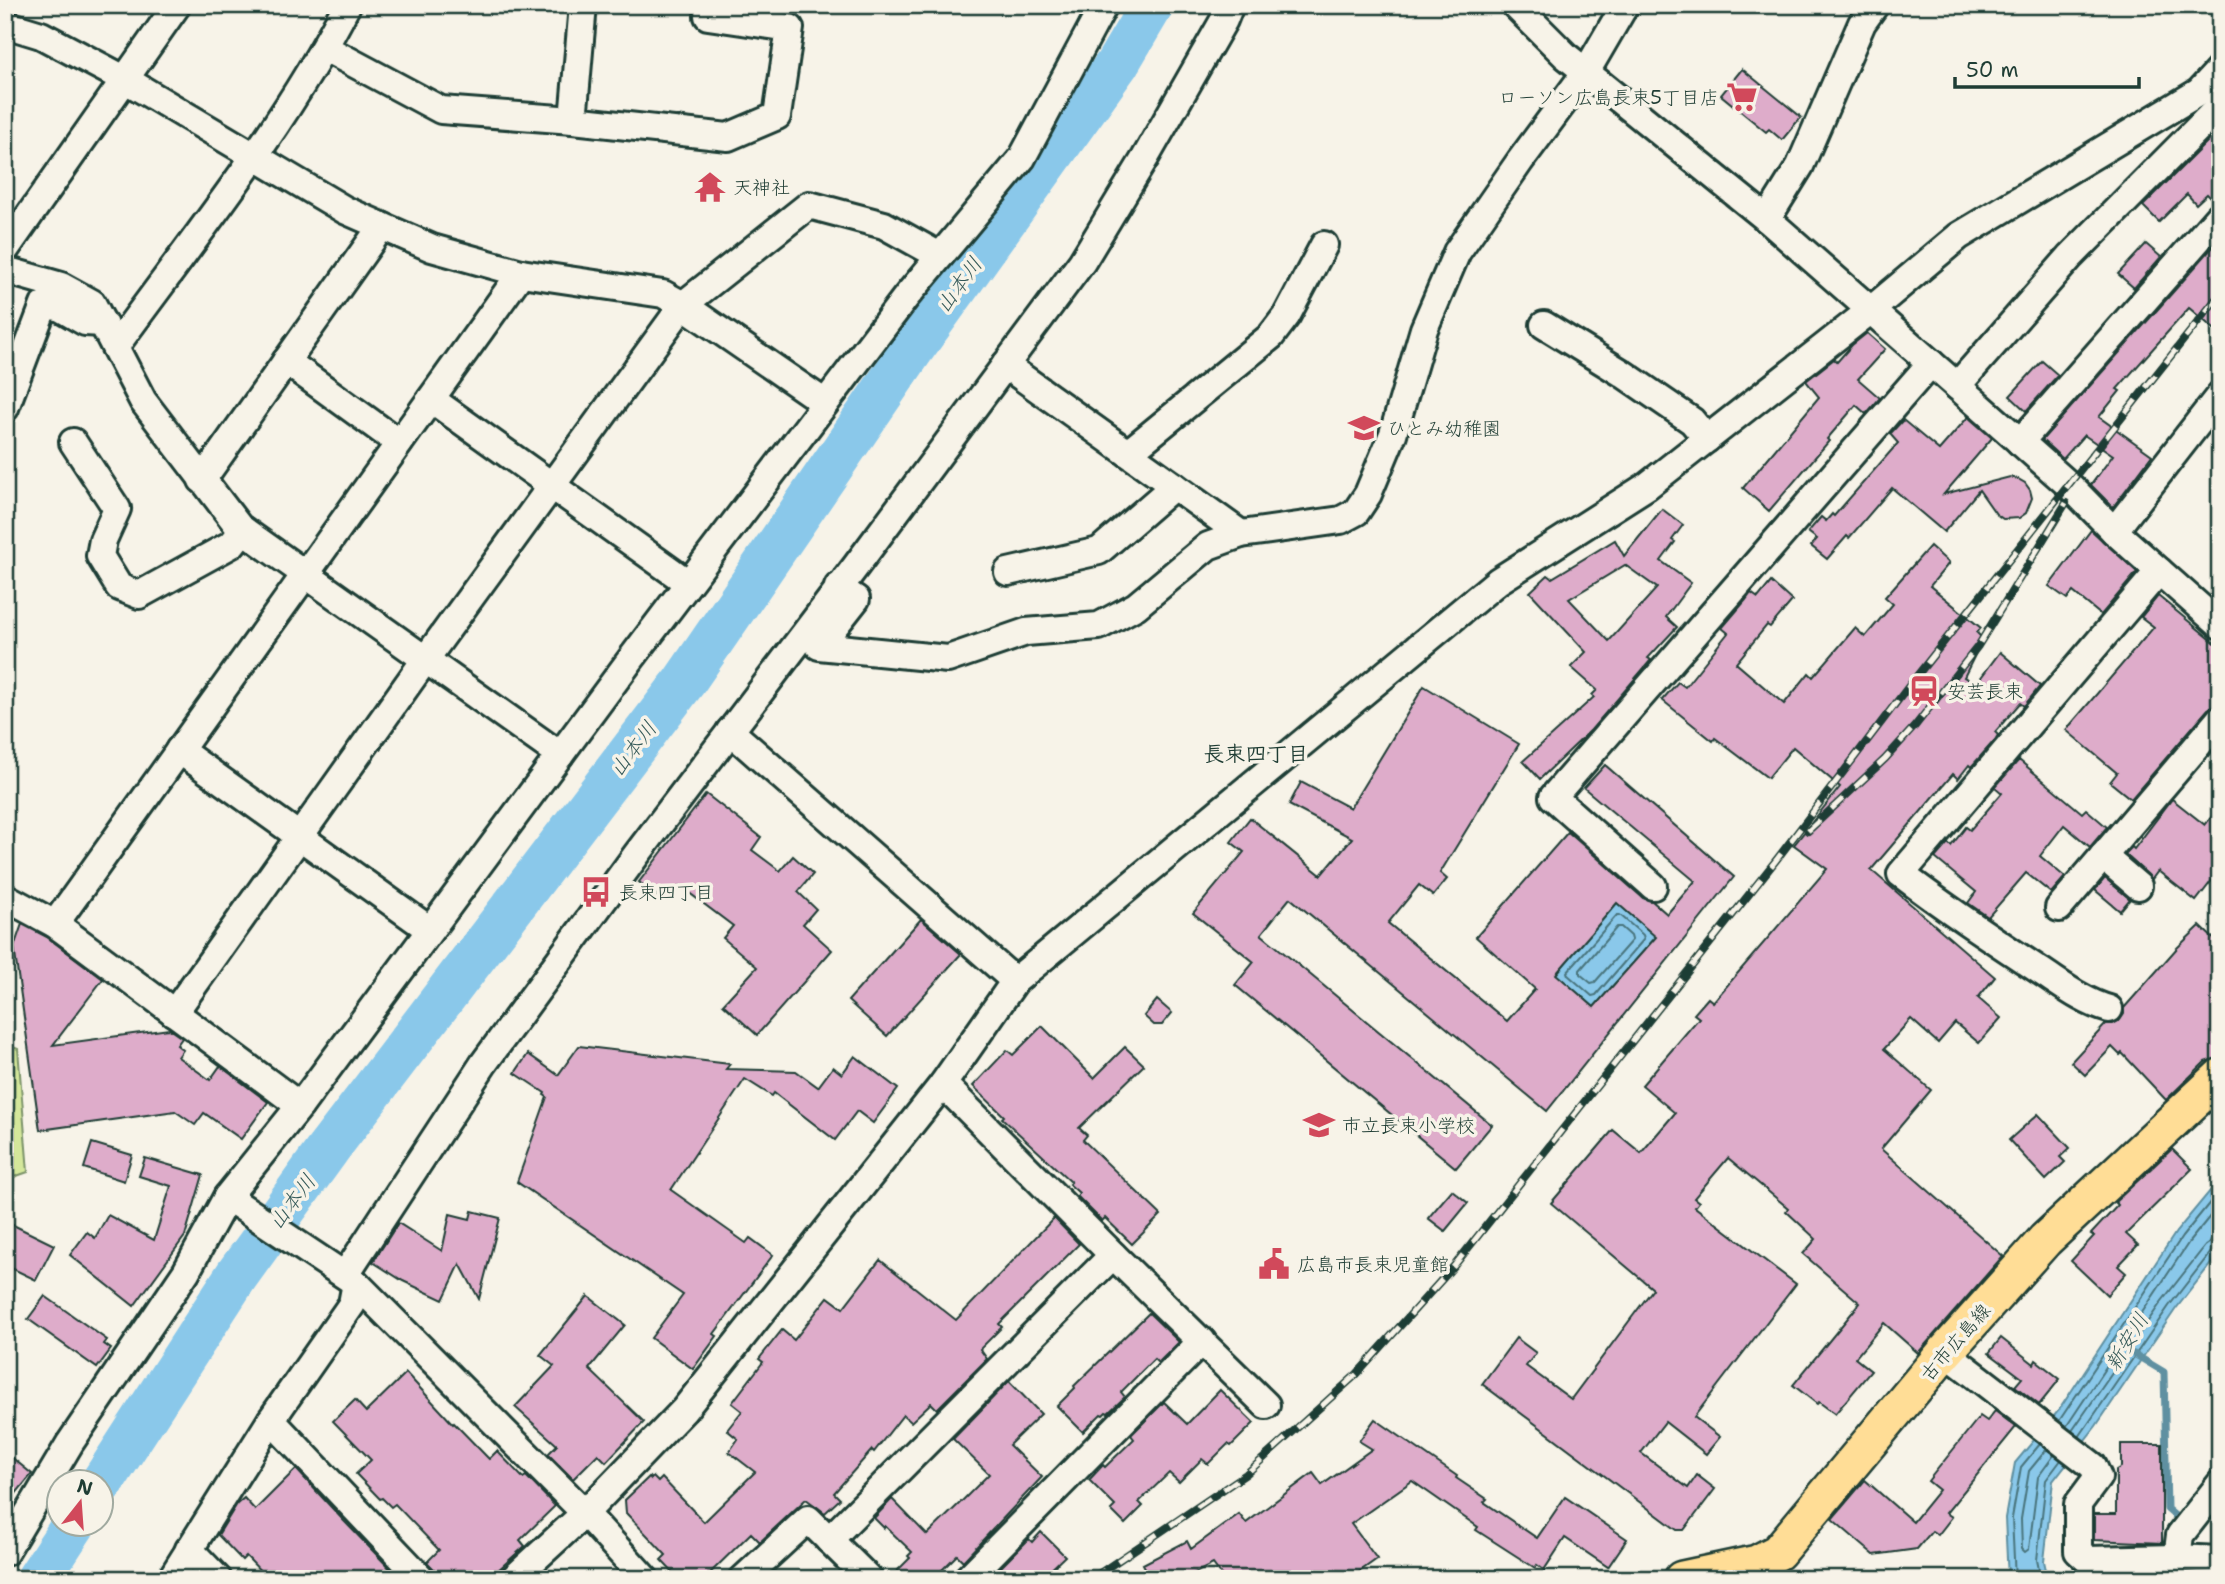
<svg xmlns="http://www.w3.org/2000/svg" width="2225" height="1584" viewBox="0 0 2225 1584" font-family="'Shantell Sans','Klee One',sans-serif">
	<rect width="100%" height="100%" fill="#f7f3e8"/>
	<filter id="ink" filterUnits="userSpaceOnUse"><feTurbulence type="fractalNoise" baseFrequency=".0143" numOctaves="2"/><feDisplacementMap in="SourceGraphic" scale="14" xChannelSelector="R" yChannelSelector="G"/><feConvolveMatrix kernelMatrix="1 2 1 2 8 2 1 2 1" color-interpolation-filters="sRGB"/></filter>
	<g filter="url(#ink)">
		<polygon fill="#d4e79b" stroke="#7a9268" stroke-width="2" points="5,1044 18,1049 28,1172 5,1180"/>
		<g fill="#8ac8ea" stroke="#5f90a1" stroke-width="2">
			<polygon points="1617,903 1656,937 1594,1007 1556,974"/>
			<polygon points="2220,1179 2220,1252 2175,1310 2096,1426 2053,1481 2044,1561 2048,1579 2008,1579 2005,1518 2015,1463 2059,1410 2176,1232"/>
		</g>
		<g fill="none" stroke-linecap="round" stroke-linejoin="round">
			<g stroke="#4a757d" stroke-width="2">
				<polygon points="1617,915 1620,915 1643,935 1644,939 1596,995 1592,996 1568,975 1567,972"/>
				<polygon points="1617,927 1621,927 1631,936 1632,940 1595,982 1591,983 1580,974 1580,970"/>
				<polyline points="2059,1421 2182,1237 2220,1190"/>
				<polyline points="2066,1427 2189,1242 2220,1204"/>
				<polyline points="2072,1431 2162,1301 2205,1246 2212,1241 2220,1240"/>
				<polyline points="2079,1437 2169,1306 2211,1252 2220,1249"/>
				<polyline points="2047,1449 2029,1471 2021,1519 2022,1549 2025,1552 2029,1549 2038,1477 2054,1455"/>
				<polyline points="2015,1579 2012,1518 2021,1467 2040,1444"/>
				<polyline points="2041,1579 2037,1560 2046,1480 2061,1460"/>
			</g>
			<polyline stroke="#5f90a1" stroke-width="7" points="2134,1354 2164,1372 2167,1509 2182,1522"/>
			<g stroke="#8ac8ea" stroke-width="44">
				<polyline points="102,1483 237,1275 328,1149 684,682 911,351 1117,64 1152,5"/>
				<polyline points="38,1579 74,1524"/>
			</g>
		</g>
		<g fill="#deacca" stroke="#1f3d34" stroke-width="2" fill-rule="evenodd">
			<polygon points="1742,69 1801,117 1782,140 1769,129 1766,132 1721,95"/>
			<polygon points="2220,129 2220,202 2215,202 2207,194 2196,204 2187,194 2159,222 2143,206"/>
			<polygon points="2220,239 2220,334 2189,308 2117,389 2120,391 2099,417 2152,455 2113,507 2091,485 2113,455 2084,435 2063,459 2042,440"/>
			<polygon points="2146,244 2161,257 2134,288 2118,274"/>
			<polygon points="1867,333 1885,349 1858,379 1880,398 1866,414 1856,405 1827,439 1829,441 1769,511 1743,488 1819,397 1806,381 1834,359 1837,362 1852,345"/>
			<polygon points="2042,361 2058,375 2026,411 2010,396"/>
			<polygon points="1968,417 1992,438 1944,494 2010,477 2018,479 2025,483 2030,490 2032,498 2026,513 2019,518 2003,519 1996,514 1979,490 1944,532 1892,488 1849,538 1847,536 1827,559 1811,546 1817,539 1808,532 1821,517 1826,521 1832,514 1834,516 1898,443 1890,434 1903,420 1939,450"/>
			<path d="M1662,509L1683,525L1672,540L1675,542L1661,561L1691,583L1666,617L1677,627L1648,658L1651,660L1591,730L1540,779L1523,761L1594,697L1592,695L1597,690L1571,667L1586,652L1530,592L1548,575L1552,578L1615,540L1624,556ZM1625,565L1657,588L1609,641L1569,599Z"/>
			<polygon points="2091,530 2137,572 2101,615 2073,592 2067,599 2049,586"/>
			<polygon points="1930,546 1949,563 1930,586 1981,628 1977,633 1983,639 1964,677 1976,684 2000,652 2040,686 2024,706 2020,703 1995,732 1998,735 1995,740 1971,767 1969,765 1958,779 1953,774 1871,870 1995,977 1978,998 2001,1018 1979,1043 1955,1023 1938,1043 1911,1019 1884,1049 1931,1090 1881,1149 2003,1256 1918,1353 1884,1323 1855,1358 1871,1371 1835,1414 1819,1402 1817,1404 1793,1385 1860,1303 1803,1254 1816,1239 1786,1211 1788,1208 1728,1158 1694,1198 1699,1202 1695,1207 1796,1284 1694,1417 1720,1437 1706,1454 1665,1422 1641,1453 1688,1488 1697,1475 1715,1489 1684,1530 1677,1530 1482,1384 1516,1338 1536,1353 1526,1366 1571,1399 1653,1289 1551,1203 1613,1130 1641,1153 1675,1113 1642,1085 1699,1018 1694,1014 1708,998 1713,1002 1827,869 1794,845 1840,787 1793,747 1768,778 1715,738 1713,741 1662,700 1678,682 1685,687 1728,633 1722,628 1746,600 1751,593 1758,598 1771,582 1792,601 1770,627 1767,625 1736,663 1784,704 1809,673 1813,677 1855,628 1865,637 1893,604 1885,597"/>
			<polygon points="2158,596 2220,647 2220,704 2208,709 2131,799 2110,782 2117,773 2066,730 2154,627 2141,617"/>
			<path d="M1424,686L1519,744L1440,873L1447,879L1433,896L1419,885L1388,923L1507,1021L1535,989L1476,937L1568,832L1643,898L1652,901L1667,914L1695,881L1584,788L1605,765L1734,877L1547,1111L1290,898L1261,934L1492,1125L1456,1168L1235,985L1254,962L1193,913L1244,852L1231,842L1250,818L1321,875L1352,838L1289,805L1301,782L1350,808ZM1617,903L1656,937L1594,1007L1556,974Z"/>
			<polygon points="2019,760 2082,813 2086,809 2107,827 2090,847 2064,825 2040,856 2065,877 2051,893 2026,873 1988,917 1968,903 1976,892 1935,858 1948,843 1951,846 1966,827 1970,830 2002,793 1995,787"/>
			<polygon points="706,794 761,837 752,850 780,871 793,856 813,874 798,892 816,909 803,924 832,950 757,1035 723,1004 757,967 723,938 733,926 680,886 672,896 662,889 656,896 639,882"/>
			<polygon points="2172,799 2205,825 2220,806 2220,870 2196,901 2158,871 2152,879 2125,854 2132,847 2134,849"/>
			<polygon points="2105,878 2130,899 2120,911 2095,890"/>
			<polygon points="921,919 961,954 887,1036 848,1001"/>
			<polygon points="22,924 47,937 103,979 53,1045 169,1029 182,1038 177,1045 183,1050 178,1057 210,1080 220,1066 268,1102 241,1139 204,1113 195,1125 175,1111 40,1130 14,947"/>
			<polygon points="2200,926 2220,945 2220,1057 2205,1062 2166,1100 2122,1053 2120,1055 2112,1047 2085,1075 2071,1062 2106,1024 2113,1024 2120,1020 2124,1014 2124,1008 2177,948"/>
			<polygon points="1157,1000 1172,1013 1162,1025 1154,1025 1144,1016"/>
			<polygon points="1042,1026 1094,1078 1125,1047 1144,1065 1079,1128 1087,1135 1083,1140 1161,1215 1132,1244 1105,1218 1102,1221 1077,1196 1079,1193 1069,1184 1071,1182 1002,1118 1004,1116 973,1086 1007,1050 1013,1055"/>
			<polygon points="579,1046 730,1064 726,1069 796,1071 818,1087 833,1067 842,1074 855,1056 898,1089 873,1123 857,1111 835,1140 774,1093 772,1096 745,1079 671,1190 746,1243 750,1238 773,1255 714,1334 717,1336 693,1369 651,1338 683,1295 517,1182 547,1097 544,1095 545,1093 515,1073 528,1054 558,1075"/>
			<polygon points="2038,1114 2070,1148 2060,1157 2065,1162 2046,1180 2009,1140"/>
			<polygon points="92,1143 132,1155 124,1181 84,1168"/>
			<polygon points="2172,1149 2192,1169 2126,1234 2138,1245 2118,1266 2126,1273 2107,1295 2071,1261 2094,1236 2091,1234 2118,1205 2115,1202"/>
			<polygon points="145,1158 203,1175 185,1236 134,1306 70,1255 87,1232 95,1238 108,1215 154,1240 171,1186 139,1176"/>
			<polygon points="1452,1190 1468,1203 1445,1231 1428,1218"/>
			<polygon points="472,1211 500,1218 479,1299 460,1264 443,1300 403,1281 373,1262 398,1223 442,1251 450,1214 470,1219"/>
			<polygon points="1054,1218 1079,1244 999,1324 1002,1327 980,1349 987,1359 937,1409 931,1403 911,1422 903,1415 874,1452 872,1450 834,1493 840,1499 825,1513 806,1499 760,1542 751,1533 704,1579 679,1579 661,1560 666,1555 626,1513 625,1500 649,1477 651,1479 653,1477 658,1482 662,1478 704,1522 755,1472 729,1452 738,1439 727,1430 742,1411 732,1403 763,1362 759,1359 782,1330 794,1340 828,1297 843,1308 880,1260 956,1320"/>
			<polygon points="5,1221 54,1245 36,1280 5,1265"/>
			<polygon points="45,1296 107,1340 104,1344 111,1349 97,1368 28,1319"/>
			<polygon points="588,1296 625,1325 589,1369 644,1422 606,1462 598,1454 573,1479 548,1454 557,1445 515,1407 554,1366 540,1355"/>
			<polygon points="1149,1313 1179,1342 1158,1363 1154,1359 1121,1392 1125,1397 1108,1413 1106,1412 1103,1415 1101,1414 1083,1432 1057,1406 1075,1388 1074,1386"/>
			<polygon points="2001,1338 2034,1364 2036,1360 2060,1379 2039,1405 2015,1386 2022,1378 1989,1353"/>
			<polygon points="406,1373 453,1424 454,1423 489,1459 497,1451 523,1478 526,1476 555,1506 520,1540 525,1546 488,1579 437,1579 434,1569 427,1562 439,1550 395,1504 391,1507 382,1498 380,1499 356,1474 371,1460 333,1421 355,1400 366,1412"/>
			<polygon points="1009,1381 1041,1414 1009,1445 1042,1477 963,1561 957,1555 933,1579 889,1579 910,1558 908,1556 912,1552 885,1526 884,1528 874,1518 892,1499 927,1535 962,1501 989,1474 953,1439"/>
			<polygon points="1220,1390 1254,1423 1231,1446 1228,1444 1208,1464 1202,1459 1179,1482 1169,1473 1139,1502 1143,1506 1125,1524 1111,1510 1115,1506 1089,1480 1103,1465 1105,1467 1134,1439 1131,1435 1164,1402 1187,1424"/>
			<polygon points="1995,1411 2016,1427 1946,1513 1952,1517 1938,1535 1932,1531 1917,1549 1874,1555 1832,1519 1865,1480 1913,1522 1939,1490 1928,1481 1980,1416 1987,1421"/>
			<polygon points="1375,1419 1457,1476 1456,1478 1487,1499 1484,1502 1537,1538 1565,1497 1627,1539 1608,1567 1565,1538 1544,1570 1537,1565 1535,1568 1476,1530 1478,1527 1412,1481 1351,1524 1377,1559 1349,1579 1224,1579 1213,1564 1183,1579 1151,1579 1143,1564 1187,1541 1191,1549 1239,1514 1246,1523 1313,1473 1322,1485 1372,1449 1359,1441"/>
			<polygon points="2121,1444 2162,1444 2162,1543 2094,1540 2094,1514 2116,1514 2116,1470 2121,1467"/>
			<polygon points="5,1452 32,1474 5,1507"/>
			<polygon points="296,1469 343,1520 400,1579 268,1579 246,1556 242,1560 218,1535 237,1504 244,1498 255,1510"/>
			<polygon points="1041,1532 1065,1556 1041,1579 989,1579 1029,1539 1032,1542"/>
		</g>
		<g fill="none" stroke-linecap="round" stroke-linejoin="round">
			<defs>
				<g id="minor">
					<polyline points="1515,5 1566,56 1767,219 1957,386 2069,485 2114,531 2220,625"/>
					<polyline points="5,24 41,35 126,80 345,210 432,248 521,273 663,294 683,305 825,403"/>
					<polyline points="325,48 441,110 573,120 728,137 777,116 790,28 708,16 709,5"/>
					<polyline points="573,120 583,5"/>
					<polyline points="1767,219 1800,166 1862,23 1875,5"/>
					<polyline points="5,250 177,5"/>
					<polyline points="5,270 61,286 92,303 143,401 239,527 560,755"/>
					<polyline points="1544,325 1622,373 1692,421 1707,439"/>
					<path d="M115,347C195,237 285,126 347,5"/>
					<polyline points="286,361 399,443"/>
					<polyline points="1005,365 1241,534"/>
					<polyline points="1957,386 2070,257 2220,106"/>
					<polyline points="431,399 688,583"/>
					<polyline points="5,408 44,305 59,307 85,322 103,323"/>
					<polyline points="73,442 117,509 103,540 100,556 119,587 139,595 232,544 243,530"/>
					<polyline points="2020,442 2218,217"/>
					<polyline points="1128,453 1271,336 1287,315 1324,245"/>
					<polyline points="202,480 382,226"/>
					<polyline points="2114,531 2220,395"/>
					<polyline points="1008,572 1099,551 1174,486"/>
					<polyline points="838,587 856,599 819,646 948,659 1026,632 1099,626 1136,606 1208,546 1241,534 1341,520 1356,512 1368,494 1393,434 1424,329 1457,252 1520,161 1586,72 1625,5"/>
					<polyline points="730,731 1015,981"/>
					<polyline points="179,750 430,930"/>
					<polyline points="2103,856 2138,886"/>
					<polyline points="1653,886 1553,797 1931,363"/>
					<polyline points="5,897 55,924 300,1106"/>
					<polyline points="2059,908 2220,719"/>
					<polyline points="55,924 521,273"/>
					<path d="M2109,1009C2083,1002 2061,984 2039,970C1992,939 1945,908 1901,874L2159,571"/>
					<polyline points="174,1013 425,660 683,305 809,205 884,225 940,256"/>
					<polyline points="943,1084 1113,1255 1266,1405"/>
					<polyline points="227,1197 356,1283 585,1513 645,1579"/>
					<polyline points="345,1275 484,1063 637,854 856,566 1082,262 1145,158 1224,20 1230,5"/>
					<polyline points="1945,1352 2093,1466 2098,1477 2078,1504 2078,1551 2088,1560 2177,1558 2220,1560"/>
					<polyline points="271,1420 422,1579"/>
					<polyline points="829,1540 1113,1255"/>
					<polyline points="189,1549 218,1579"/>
					<polyline points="5,1552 70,1443 186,1272 227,1197 300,1106 631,659 906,297 1022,158 1104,5"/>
					<polyline points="2177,1558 2180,1535 2220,1484"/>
					<polyline points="171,1579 271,1420 352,1304 356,1283"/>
					<polyline points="513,1579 585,1513 684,1410 943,1084 1015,981 1498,581 1647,486 1871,310 1959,236 2199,92 2220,69"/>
					<polyline points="743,1579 808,1519 869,1579"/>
					<polyline points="967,1579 1202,1341"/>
				</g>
				<polyline id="major" points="1682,1579 1757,1563 1778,1552 1945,1352 2045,1240 2220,1077"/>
			</defs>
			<use href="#minor" stroke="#1f3d34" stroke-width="32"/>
			<use href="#major" stroke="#1f3d34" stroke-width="40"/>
			<use href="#minor" stroke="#f7f3e8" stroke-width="26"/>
			<use href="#major" stroke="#ffdd96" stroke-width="35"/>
			<defs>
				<g id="rail">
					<polyline points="1808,831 1885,759 1915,726 1978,646 2066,503"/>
					<polyline points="1091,1579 1246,1474 1357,1374 1454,1266 1777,859 1912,682 2220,294"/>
				</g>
			</defs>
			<use href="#rail" stroke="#1f3d34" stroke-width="8"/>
			<use href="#rail" stroke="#f7f3e8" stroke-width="5" stroke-dasharray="16" stroke-linecap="butt"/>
		</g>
	</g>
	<defs>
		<symbol id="supermarket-bare" viewBox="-9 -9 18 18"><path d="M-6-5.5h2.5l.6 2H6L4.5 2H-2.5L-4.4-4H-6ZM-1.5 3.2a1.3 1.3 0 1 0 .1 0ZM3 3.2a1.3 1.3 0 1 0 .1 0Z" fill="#d1495b" stroke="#f7f3e8" stroke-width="2.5" paint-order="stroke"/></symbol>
		<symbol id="temple-bare" viewBox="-9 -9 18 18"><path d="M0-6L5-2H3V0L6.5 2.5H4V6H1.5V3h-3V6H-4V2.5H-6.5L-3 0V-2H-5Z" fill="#d1495b" stroke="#f7f3e8" stroke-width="2.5" paint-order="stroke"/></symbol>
		<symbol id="school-bare" viewBox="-9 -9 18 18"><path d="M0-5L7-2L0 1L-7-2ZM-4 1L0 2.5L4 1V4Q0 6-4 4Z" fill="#d1495b" stroke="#f7f3e8" stroke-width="2.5" paint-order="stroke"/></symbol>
		<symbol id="station-bare" viewBox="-9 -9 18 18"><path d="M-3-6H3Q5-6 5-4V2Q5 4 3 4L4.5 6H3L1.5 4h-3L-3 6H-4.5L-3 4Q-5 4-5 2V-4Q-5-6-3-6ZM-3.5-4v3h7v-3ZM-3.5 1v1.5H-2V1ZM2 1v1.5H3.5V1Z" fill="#d1495b" stroke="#f7f3e8" stroke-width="2.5" paint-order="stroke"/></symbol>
		<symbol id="bus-bare" viewBox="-9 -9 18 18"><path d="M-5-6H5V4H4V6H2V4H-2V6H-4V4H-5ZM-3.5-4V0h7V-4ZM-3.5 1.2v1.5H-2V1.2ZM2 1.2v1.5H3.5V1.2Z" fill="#d1495b" stroke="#f7f3e8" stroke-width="2.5" paint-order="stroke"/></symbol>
		<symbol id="civic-bare" viewBox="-9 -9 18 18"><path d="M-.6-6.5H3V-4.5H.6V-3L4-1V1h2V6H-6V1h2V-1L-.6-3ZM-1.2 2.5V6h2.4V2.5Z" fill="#d1495b" stroke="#f7f3e8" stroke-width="2.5" paint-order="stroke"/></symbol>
	</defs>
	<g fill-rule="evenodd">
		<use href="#supermarket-bare" x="1720" y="75" width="44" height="44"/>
		<use href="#temple-bare" x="688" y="165" width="44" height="44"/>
		<use href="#school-bare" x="1342" y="406" width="44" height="44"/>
		<use href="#station-bare" x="1902" y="669" width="44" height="44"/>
		<use href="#bus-bare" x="574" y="870" width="44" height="44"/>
		<use href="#school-bare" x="1297" y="1103" width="44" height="44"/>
		<use href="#civic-bare" x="1252" y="1242" width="44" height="44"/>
	</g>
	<g text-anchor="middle" stroke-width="7" stroke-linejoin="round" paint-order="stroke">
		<g font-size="19" fill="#1f3d34" stroke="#f7f3e8" text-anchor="start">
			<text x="1719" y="104" text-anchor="end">ローソン広島長束5丁目店</text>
			<text x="733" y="194">天神社</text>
			<text x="1387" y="435">ひとみ幼稚園</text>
			<text x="1947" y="698">安芸長束</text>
			<text x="619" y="899">長束四丁目</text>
			<text x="1342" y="1132">市立長束小学校</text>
			<text x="1297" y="1271">広島市長束児童館</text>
		</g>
		<g font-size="19" fill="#1f3d34" stroke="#f7f3e8">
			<text transform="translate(1955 1342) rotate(-49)" y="7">古市広島線</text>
		</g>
		<g font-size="21" font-style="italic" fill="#345958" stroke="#f7f3e8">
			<text transform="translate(959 285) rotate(-54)" y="7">山本川</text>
			<text transform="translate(633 749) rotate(-53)" y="7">山本川</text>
			<text transform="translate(292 1202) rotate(-53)" y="7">山本川</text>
			<text transform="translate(2127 1342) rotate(-59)" y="7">新安川</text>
		</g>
		<g font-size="21" font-weight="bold" fill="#1f3d34" stroke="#f7f3e8">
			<text x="1256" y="761">長束四丁目</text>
		</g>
	</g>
	<rect width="2225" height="1584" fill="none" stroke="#f7f3e8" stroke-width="28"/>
	<rect x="14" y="14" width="2197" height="1556" fill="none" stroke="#1f3d34" stroke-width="2.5" filter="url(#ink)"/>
	<g transform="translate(80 1503) rotate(17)"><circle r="33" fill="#f7f3e8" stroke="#a1aaa0" stroke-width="2"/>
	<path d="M0-5L12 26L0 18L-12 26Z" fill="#d1495b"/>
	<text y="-10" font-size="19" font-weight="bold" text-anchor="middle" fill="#1f3d34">N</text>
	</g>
	<path d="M1955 77v10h184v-10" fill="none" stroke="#1f3d34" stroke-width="3.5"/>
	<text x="1966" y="77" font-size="21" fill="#1f3d34" stroke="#f7f3e8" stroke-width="5" paint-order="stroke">50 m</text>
</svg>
